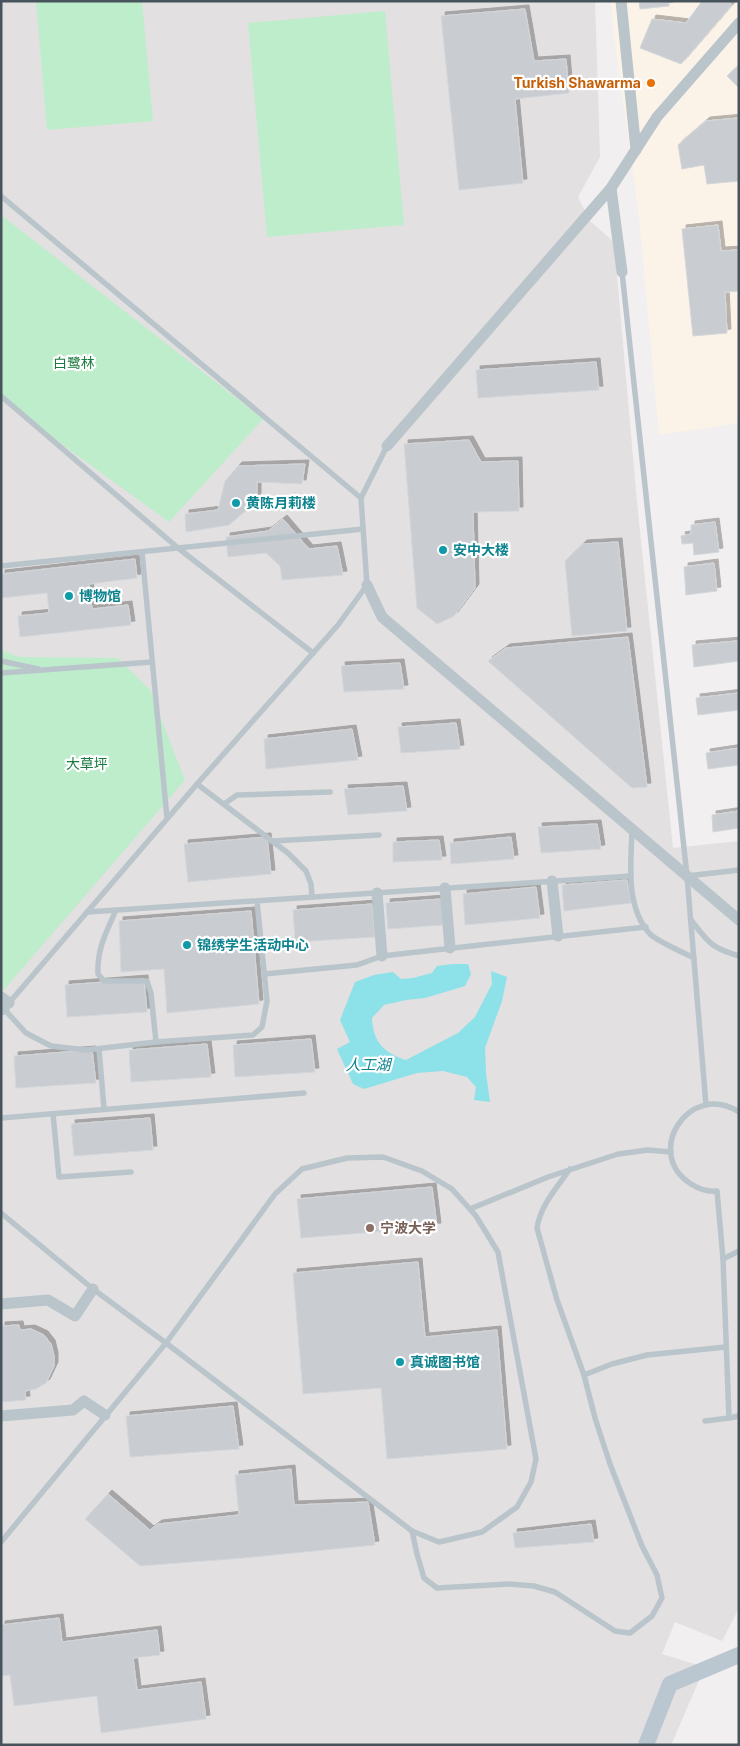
<svg xmlns="http://www.w3.org/2000/svg" width="740" height="1746" viewBox="0 0 740 1746" font-family="Inter,'Noto Sans SC',sans-serif">
	<defs>
		<filter id="shadow"><feDropShadow dx="4" dy="-4" stdDeviation="0" flood-color="#0004"/></filter>
	</defs>
	<rect width="100%" height="100%" fill="#f1efef"/>
	<polygon fill="#fbf3e8" points="611,1 739,1 739,423 659,435 639,217 613,28"/>
	<polygon fill="#e2e0e0" points="1,1 595,1 600,157 578,197 590,221 614,242 637,502 673,848 739,841 739,1608 722,1641 675,1622 662,1654 705,1667 671,1745 1,1745"/>
	<g fill="#beedcb">
		<polygon points="36,1 142,1 153,121 47,130"/>
		<polygon points="385,11 404,225 267,237 248,23"/>
		<polygon points="1,215 263,419 169,522 1,400"/>
		<polygon points="1,650 19,657 118,658 150,690 185,780 1,993"/>
	</g>
	<path fill="#8de1e9" d="M453,964H468L471,974L465,986L425,998L406,1000L384,1005L372,1018C373,1042 384,1053 406,1060L458,1033L475,1017L492,984L491,971L507,977L502,1001L485,1048L486,1073L490,1102L474,1100L476,1087L467,1077L443,1071L417,1073L364,1089L353,1084L337,1049L350,1042L340,1020L355,982L374,975L393,972L401,979L413,978L432,973L437,966Z"/>
	<g fill="#c9ccd1" stroke="#d3d6da" filter="url(#shadow)">
		<polygon points="639,1 669,1 669,6 640,9"/>
		<polygon points="702,1 727,1 732,5 681,64 640,48 652,19 686,23"/>
		<polygon points="525,9 534,61 566,59 569,93 515,99 523,183 459,190 441,16"/>
		<polygon points="739,65 739,88 727,76"/>
		<polygon points="739,118 739,181 707,184 704,165 682,169 678,145 706,121"/>
		<polygon points="718,225 721,251 739,250 739,291 725,292 727,333 693,336 682,229"/>
		<polygon points="596,362 599,390 478,398 476,370"/>
		<polygon points="469,440 481,462 518,461 519,511 473,512 475,588 454,616 437,624 417,608 404,444"/>
		<polygon points="305,464 302,484 257,482 257,497 249,508 229,525 186,532 185,514 218,510 225,481 238,466"/>
		<polygon points="283,519 309,549 337,546 343,575 282,580 280,566 266,553 228,557 226,537 268,531"/>
		<polygon points="715,522 719,552 694,555 693,543 682,544 681,536 691,534 691,525"/>
		<polygon points="618,542 627,631 572,636 565,561 583,544"/>
		<polygon points="135,559 137,578 89,584 92,609 128,605 131,625 20,637 18,616 49,613 47,593 1,598 1,574"/>
		<polygon points="714,563 717,591 686,595 684,567"/>
		<polygon points="628,637 647,787 632,788 488,661 506,648"/>
		<polygon points="737,641 739,661 694,667 692,645"/>
		<polygon points="400,663 404,689 344,692 341,666"/>
		<polygon points="739,693 739,710 698,715 696,698"/>
		<polygon points="456,723 460,749 401,753 398,727"/>
		<polygon points="352,729 358,760 266,769 264,739"/>
		<polygon points="739,748 739,765 708,769 706,753"/>
		<polygon points="403,786 407,811 348,815 344,789"/>
		<polygon points="739,811 739,828 713,832 712,815"/>
		<polygon points="597,824 601,849 541,853 538,827"/>
		<polygon points="267,837 271,874 188,882 184,844"/>
		<polygon points="511,837 514,859 451,864 450,843"/>
		<polygon points="439,840 442,860 393,862 393,842"/>
		<polygon points="627,880 631,903 564,911 562,885"/>
		<polygon points="536,887 540,918 465,925 463,894"/>
		<polygon points="441,899 443,925 388,929 386,903"/>
		<polygon points="372,904 375,937 295,942 293,910"/>
		<polygon points="251,911 259,1004 167,1013 164,969 121,972 119,921"/>
		<polygon points="144,979 147,1012 67,1017 65,985"/>
		<polygon points="311,1039 315,1072 235,1077 233,1045"/>
		<polygon points="207,1044 211,1077 131,1082 129,1050"/>
		<polygon points="92,1050 96,1083 16,1088 14,1056"/>
		<polygon points="150,1118 153,1150 74,1156 71,1124"/>
		<polygon points="432,1187 437,1227 301,1238 297,1199"/>
		<polygon points="418,1262 425,1337 497,1330 507,1449 387,1459 381,1388 303,1394 293,1273"/>
		<polygon points="19,1325 20,1330 31,1329 44,1335 51,1344 54,1356 54,1366 46,1383 36,1389 25,1391 26,1400 1,1402 1,1326"/>
		<polygon points="233,1406 239,1449 130,1457 126,1416"/>
		<polygon points="291,1469 294,1505 368,1502 375,1545 243,1558 140,1566 85,1519 108,1494 150,1530 158,1524 239,1515 235,1475"/>
		<polygon points="591,1524 594,1542 515,1548 513,1533"/>
		<polygon points="59,1618 62,1642 157,1630 160,1655 133,1658 137,1690 201,1682 206,1719 101,1733 97,1696 14,1706 10,1675 1,1676 1,1625"/>
	</g>
	<g fill="none" stroke-linecap="round" stroke-linejoin="round">
		<g stroke="#bac5cb" stroke-width="5.5">
			<polyline points="1,196 361,498"/>
			<polyline points="622,272 687,876 739,870"/>
			<polyline points="1,396 178,548 313,653"/>
			<polyline points="142,552 167,818"/>
			<polyline points="1,566 363,529"/>
			<polyline points="1,661 38,669"/>
			<polyline points="1,673 152,662"/>
			<polyline points="197,784 288,853 306,871 311,884 312,897"/>
			<polyline points="224,804 237,795 330,792"/>
			<path d="M632,830C631,863 625,907 650,934C657,941 684,953 694,958"/>
			<polyline points="272,841 379,835"/>
			<polyline points="687,876 706,1105"/>
			<path d="M116,910C106,933 97,948 98,974L104,981H147L151,993L156,1042"/>
			<polyline points="87,912 631,876"/>
			<path d="M691,920C708,942 711,948 739,956"/>
			<polyline points="264,974 357,965 382,956 426,951 646,927"/>
			<polyline points="9,1003 197,784 338,625 367,585 361,498 387,446"/>
			<polyline points="4,1009 26,1033 51,1046 86,1050 156,1042 253,1035 262,1027 267,1001 257,901"/>
			<polyline points="99,1049 104,1109"/>
			<path d="M739,1112C690,1080 642,1153 691,1184C699,1189 708,1192 717,1191L723,1259L729,1418L739,1416"/>
			<polyline points="53,1114 59,1177 131,1172"/>
			<polyline points="1,1118 304,1093"/>
			<polygon points="383,1157 422,1171 452,1189 476,1216 498,1252 536,1459 531,1482 517,1507 482,1532 439,1542 412,1531 166,1343 275,1194 302,1169 347,1158"/>
			<polyline points="470,1209 548,1177 618,1154 648,1150 671,1152"/>
			<polyline points="1,1213 93,1289 166,1343 1,1542"/>
			<polyline points="723,1259 739,1251"/>
			<polyline points="584,1375 612,1364 647,1355 726,1347"/>
			<polyline points="705,1421 729,1418"/>
			<path d="M412,1531L417,1554L424,1578L437,1588L509,1584L534,1586L555,1592L615,1631L630,1633L652,1616L662,1598L657,1575L642,1546L610,1464L595,1418L584,1375L557,1300L537,1228C540,1206 558,1186 570,1169"/>
		</g>
		<g stroke="#bac5cb" stroke-width="11">
			<polyline points="621,1 636,150"/>
			<polyline points="611,188 657,117 739,23"/>
			<polyline points="387,446 611,188 622,272"/>
			<polyline points="367,585 382,617 739,920"/>
			<polyline points="552,881 558,936"/>
			<polyline points="445,888 450,948"/>
			<polyline points="377,893 382,956"/>
			<polyline points="1,997 9,1003"/>
			<polyline points="1,1010 4,1009"/>
			<polyline points="1,1304 48,1300 75,1316 93,1289"/>
			<polyline points="1,1416 73,1410 84,1401 105,1415"/>
		</g>
		<polyline stroke="#bbc7d0" stroke-width="16" points="646,1745 670,1684 739,1655"/>
	</g>
	<circle fill="#e8710a" stroke="#fff" stroke-width="2" cx="651" cy="83" r="5"/>
	<g fill="#0f9aa8" stroke="#fff" stroke-width="2">
		<circle cx="236" cy="503" r="5"/>
		<circle cx="443" cy="550" r="5"/>
		<circle cx="69" cy="596" r="5"/>
		<circle cx="187" cy="945" r="5"/>
		<circle cx="400" cy="1362" r="5"/>
	</g>
	<circle fill="#8d6e63" stroke="#fff" stroke-width="2" cx="370" cy="1228" r="5"/>
	<g text-anchor="middle" stroke-width="4.5" stroke-linejoin="round" paint-order="stroke">
		<g font-size="14" font-weight="bold" fill="#c56008" stroke="#fff" text-anchor="end">
			<text x="641" y="88">Turkish Shawarma</text>
		</g>
		<g font-size="14" fill="#1a7a3f" stroke="#fff">
			<text x="74" y="368">白鹭林</text>
			<text x="87" y="769">大草坪</text>
		</g>
		<g font-size="14" font-weight="bold" fill="#0d838f" stroke="#fff" text-anchor="start">
			<text x="246" y="508">黄陈月莉楼</text>
			<text x="453" y="555">安中大楼</text>
			<text x="79" y="601">博物馆</text>
			<text x="197" y="950">锦绣学生活动中心</text>
			<text x="410" y="1367">真诚图书馆</text>
		</g>
		<g font-size="14" font-weight="bold" fill="#785e54" stroke="#fff" text-anchor="start">
			<text x="380" y="1233">宁波大学</text>
		</g>
		<g font-size="15" font-style="italic" fill="#11838e" stroke="#fff">
			<text x="368" y="1070">人工湖</text>
		</g>
	</g>
	<rect width="740" height="1746" fill="none" stroke="#47545b" stroke-width="5"/>
</svg>
